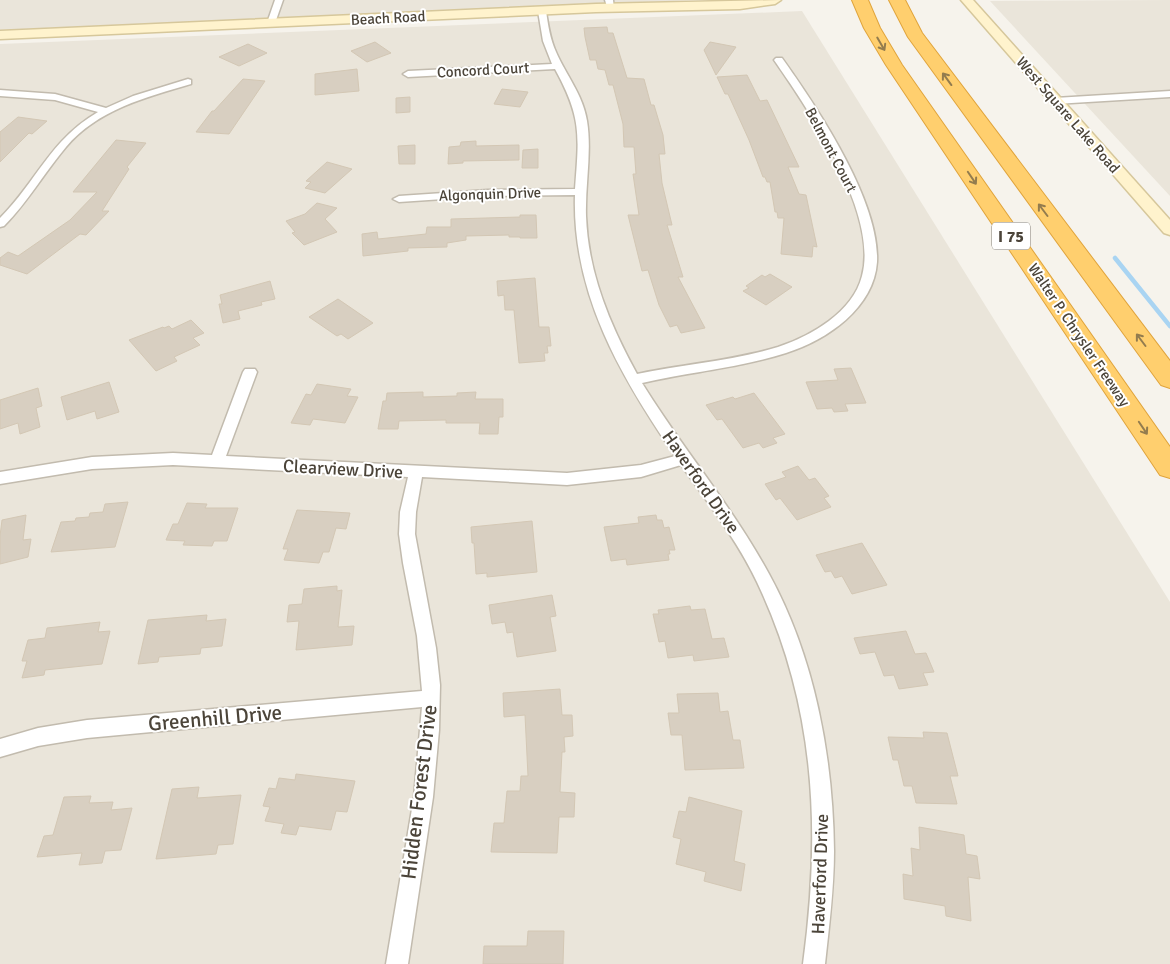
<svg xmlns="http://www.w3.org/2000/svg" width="1170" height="964" viewBox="0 0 1170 964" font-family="Signika,sans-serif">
	<rect width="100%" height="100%" fill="#f6f3ec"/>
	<g fill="#eae5da">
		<polygon points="0,0 696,0 0,30"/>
		<polygon points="1170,0 1170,196 990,1"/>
		<polygon points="802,11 1170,602 1170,964 0,964 0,44"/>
	</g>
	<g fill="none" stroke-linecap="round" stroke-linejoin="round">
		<polyline stroke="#a9d4f2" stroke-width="4.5" points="1115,258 1170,326"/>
	</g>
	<g fill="#d8cfc1" stroke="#d3c7b4">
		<polygon points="607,27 608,33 613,33 627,78 644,79 651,105 654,105 663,135 665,154 659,154 662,183 672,225 667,225 683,277 678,277 705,328 681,333 677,325 670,327 659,305 648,270 642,271 628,215 639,215 633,174 636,174 634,147 624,147 623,124 613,85 609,85 605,70 598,69 596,60 590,60 585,37 584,28"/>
		<polygon points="375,42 391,53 367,62 351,51"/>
		<polygon points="710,42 736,47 716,75 704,50"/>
		<polygon points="248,44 267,53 239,66 219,57"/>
		<polygon points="357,69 359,91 315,95 315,74"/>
		<polygon points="747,75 760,101 767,100 799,167 788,167 799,194 806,195 817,247 813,246 812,257 781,254 784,218 778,218 777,212 775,212 770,182 767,182 765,177 763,177 749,140 728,94 725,94 717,77"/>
		<polygon points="243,79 265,81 229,134 196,132 212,111 214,111"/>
		<polygon points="502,89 528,92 520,107 494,104"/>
		<polygon points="410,97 410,112 396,113 396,98"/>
		<polygon points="18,117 47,121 32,134 29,133 0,162 0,132"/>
		<polygon points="116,140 146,143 127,167 129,169 102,211 109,211 86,235 80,234 27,274 0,265 0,258 8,252 18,256 70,220 97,192 73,192"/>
		<polygon points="476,141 476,146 519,145 519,160 463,161 463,163 448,164 449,147 460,146 461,142"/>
		<polygon points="415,145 415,164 399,164 398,146"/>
		<polygon points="538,149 538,168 522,168 523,150"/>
		<polygon points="327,162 352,169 325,193 305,188 311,182 306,181"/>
		<polygon points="317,203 337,208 325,219 337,232 304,245 292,233 295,232 286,221 305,214"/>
		<polygon points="520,215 536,215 537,238 520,238 520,237 509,237 509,235 466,236 466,240 447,243 447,247 408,248 408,251 363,256 362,234 377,232 378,239 426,234 427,227 451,227 451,219 520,217"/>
		<polygon points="770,274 792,287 766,305 743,291 749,288 746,286 762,275 765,277"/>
		<polygon points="535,278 539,327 549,327 551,346 547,346 548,353 544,353 545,361 519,363 514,310 505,310 504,295 498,296 497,281"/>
		<polygon points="270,281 275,299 261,302 262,305 238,311 240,319 223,323 219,304 222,304 220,295"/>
		<polygon points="338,299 373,323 348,339 341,334 337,336 309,317"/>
		<polygon points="191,320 204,333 193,338 200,345 174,357 177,361 156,371 129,340 163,327 164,328 169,326 172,329"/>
		<polygon points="851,368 866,403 845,404 848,411 834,412 832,408 817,409 806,382 838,380 834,369"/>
		<polygon points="109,382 119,412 97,419 95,411 67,420 61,397"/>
		<polygon points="317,384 351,389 347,396 358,397 345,423 313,419 310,425 291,423 306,394 311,395"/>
		<polygon points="38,388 42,406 36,408 40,427 20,434 18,423 0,429 0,400"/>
		<polygon points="423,392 423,397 457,396 457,393 476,392 475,399 503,399 503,417 499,417 498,434 479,434 480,423 446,423 446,420 399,421 398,429 378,429 383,401 386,401 387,393"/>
		<polygon points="754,393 785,434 773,438 777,443 763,448 759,443 743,448 722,419 717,420 706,405 733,397 735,399"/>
		<polygon points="798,466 809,480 815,478 829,496 824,498 831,507 797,520 780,498 776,500 765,484 786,477 782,472"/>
		<polygon points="128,502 115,547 51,552 61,522 75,521 76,518 89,517 90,513 103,512 105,504"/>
		<polygon points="187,503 207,504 205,508 238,508 227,541 214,541 212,546 183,545 185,541 166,540 173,524 178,524"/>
		<polygon points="297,510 350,513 346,529 336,528 329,552 323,552 319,563 284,560 288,549 283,549"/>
		<polygon points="26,515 23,540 31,539 28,557 0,564 0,536 2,520"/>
		<polygon points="656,515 657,520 662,520 664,528 669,527 675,550 669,550 670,554 668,554 669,560 627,565 626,559 611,561 604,527 639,523 638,517"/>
		<polygon points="532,521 537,572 487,577 487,573 476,574 474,543 472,543 471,527"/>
		<polygon points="862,543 887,585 852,594 842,576 835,578 831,571 825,572 816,555"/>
		<polygon points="337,586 337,591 342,590 338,627 354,626 352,645 296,650 299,621 287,622 289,605 302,604 304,589"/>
		<polygon points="552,595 556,616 550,617 556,651 517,657 513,632 507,633 505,622 492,624 489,605"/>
		<polygon points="690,606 691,610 705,609 712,639 724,638 729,657 694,661 693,655 668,658 665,641 659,642 653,614 659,614 658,610"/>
		<polygon points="207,615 206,621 226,619 222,646 201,648 200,654 159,657 158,662 138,664 148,620"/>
		<polygon points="100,622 98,632 110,631 102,664 45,670 44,675 22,678 27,661 22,661 28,640 45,638 47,628"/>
		<polygon points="906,631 915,654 926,653 934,672 923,673 928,685 899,689 894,675 884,676 875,652 860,654 854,638"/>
		<polygon points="560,689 562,715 572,715 573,736 564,737 565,752 562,752 560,792 575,793 574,817 559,817 557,853 491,852 494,823 504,823 507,791 520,791 521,776 528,776 525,715 504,717 503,693"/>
		<polygon points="718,693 720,712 728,711 733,740 740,740 744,768 685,770 682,735 671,735 668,713 679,713 677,694"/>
		<polygon points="923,732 947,733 958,776 950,776 957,804 916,803 912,786 904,786 898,760 893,760 888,737 924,738"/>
		<polygon points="296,774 355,781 347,812 336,811 331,830 299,826 296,835 281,833 284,824 265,821 270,807 263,806 269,788 276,789 279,778 295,780"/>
		<polygon points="199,787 197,798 241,795 233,844 218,845 216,854 156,859 172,789"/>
		<polygon points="91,796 89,803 113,802 111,810 132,808 121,850 105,851 102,863 79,865 82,853 37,857 44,836 53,835 64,797"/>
		<polygon points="689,797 742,811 734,861 745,864 741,891 704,881 706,872 676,864 681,839 673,837 679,811 686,812"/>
		<polygon points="919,827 964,835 966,854 977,856 980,879 968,877 971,921 946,916 945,906 904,899 903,874 913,876 911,848 920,850"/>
		<polygon points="528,931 564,931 563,964 483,964 484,946 527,946"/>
	</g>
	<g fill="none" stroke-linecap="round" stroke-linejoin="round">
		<defs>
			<g id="street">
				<polygon points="275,0 283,0 275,23 271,26 267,23"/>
				<polygon points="605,0 613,0 614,10 608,10"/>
				<path d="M542,8L546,11C548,25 550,39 556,52C566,75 583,95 587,121C592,152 585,185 586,216C588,273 610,325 637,374C683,364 732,361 778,347C811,336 853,312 862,276C879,214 809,110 774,60L776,58H782C817,107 880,201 877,262C874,308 827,340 786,353C740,368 689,372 642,383C682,448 732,506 769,574C815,658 833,757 834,851C834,889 829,927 825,964H803C821,831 816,706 757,582C737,540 708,503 681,465L641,477L567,485L422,477L416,512L415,534L436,648L440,685L439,730L433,797L408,964H386L414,797L422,707L87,738L38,746L0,757V739L38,728L87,720L422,691L417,636L403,563L399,534L400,512L408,477L173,465L92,469L0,484V472L92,457L173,453L212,455L243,372L245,369H255L257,372L226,456L567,473L641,465L675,456C621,377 572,294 575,195L488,196L399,202L393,199L399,196L488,190L575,189C579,135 582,118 555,69L408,77L403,74L408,71L552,64L543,41L538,11Z"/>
				<path d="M188,79L191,80V84C146,97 97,110 66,147C44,173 28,202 4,226L0,227V218C37,181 50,140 98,112L55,100L0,96V90L55,94L106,108L133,96Z"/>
				<polygon points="1170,91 1170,97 1055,104 1050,101 1055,98"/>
			</g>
			<g id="secondary">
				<polygon points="781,0 775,4 740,9 596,12 0,39 0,31 596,4"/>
				<polygon points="961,0 973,0 1170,220 1170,235 1164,233"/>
			</g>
			<g id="highway">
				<polygon points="852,0 868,0 880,28 902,65 1170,447 1170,478 1160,475 886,65 864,28"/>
				<polygon points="889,0 905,0 922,33 1170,361 1170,388 1161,385 908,37"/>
			</g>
		</defs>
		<use href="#street" stroke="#c2bbae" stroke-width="3"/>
		<use href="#secondary" stroke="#d6c79b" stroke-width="3"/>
		<use href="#highway" stroke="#e0a43c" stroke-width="2"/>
		<use href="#street" fill="#fff" fill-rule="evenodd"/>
		<use href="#secondary" fill="#fff3cd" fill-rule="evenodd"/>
		<use href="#highway" fill="#ffcf6e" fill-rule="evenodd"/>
	</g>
	<defs><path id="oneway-shaft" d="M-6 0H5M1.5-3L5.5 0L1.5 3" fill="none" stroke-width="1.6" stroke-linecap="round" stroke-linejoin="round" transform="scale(1.25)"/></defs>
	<g stroke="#937c4e">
		<use href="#oneway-shaft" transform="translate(881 44) rotate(60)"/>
		<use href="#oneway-shaft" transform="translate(947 79) rotate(-126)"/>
		<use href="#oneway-shaft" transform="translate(972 178) rotate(56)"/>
		<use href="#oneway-shaft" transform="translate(1043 210) rotate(-127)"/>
		<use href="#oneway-shaft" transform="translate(1141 340) rotate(-127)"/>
		<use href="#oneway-shaft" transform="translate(1143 428) rotate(56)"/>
	</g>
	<g text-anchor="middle" stroke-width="4" stroke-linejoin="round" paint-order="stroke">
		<g font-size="15" fill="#4b4439" stroke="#fff">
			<text transform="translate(388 18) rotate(-3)" y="5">Beach Road</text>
			<text transform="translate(483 70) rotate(-3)" y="5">Concord Court</text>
			<text transform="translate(1068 115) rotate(49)" y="5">West Square Lake Road</text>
			<text transform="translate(831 150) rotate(62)" y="5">Belmont Court</text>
			<text transform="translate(490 194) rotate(-2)" y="5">Algonquin Drive</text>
			<text transform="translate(1079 335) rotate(56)" y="5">Walter P. Chrysler Freeway</text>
		</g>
		<rect fill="#fff" stroke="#817c74" stroke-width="1" x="992" y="222.5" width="38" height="27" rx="4"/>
		<g font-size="16" font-weight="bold" fill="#4b4439">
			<text x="1011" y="242">I 75</text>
		</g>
		<g font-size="18" fill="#4b4439" stroke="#fff">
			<text transform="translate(343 469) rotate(3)" y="6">Clearview Drive</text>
			<text transform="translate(701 482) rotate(55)" y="6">Haverford Drive</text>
			<text transform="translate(820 874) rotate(-88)" y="6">Haverford Drive</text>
		</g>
		<g font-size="21" fill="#4b4439" stroke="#fff">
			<text transform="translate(215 718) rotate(-5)" y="7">Greenhill Drive</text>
			<text transform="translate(419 792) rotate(-83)" y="7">Hidden Forest Drive</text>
		</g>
	</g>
</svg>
